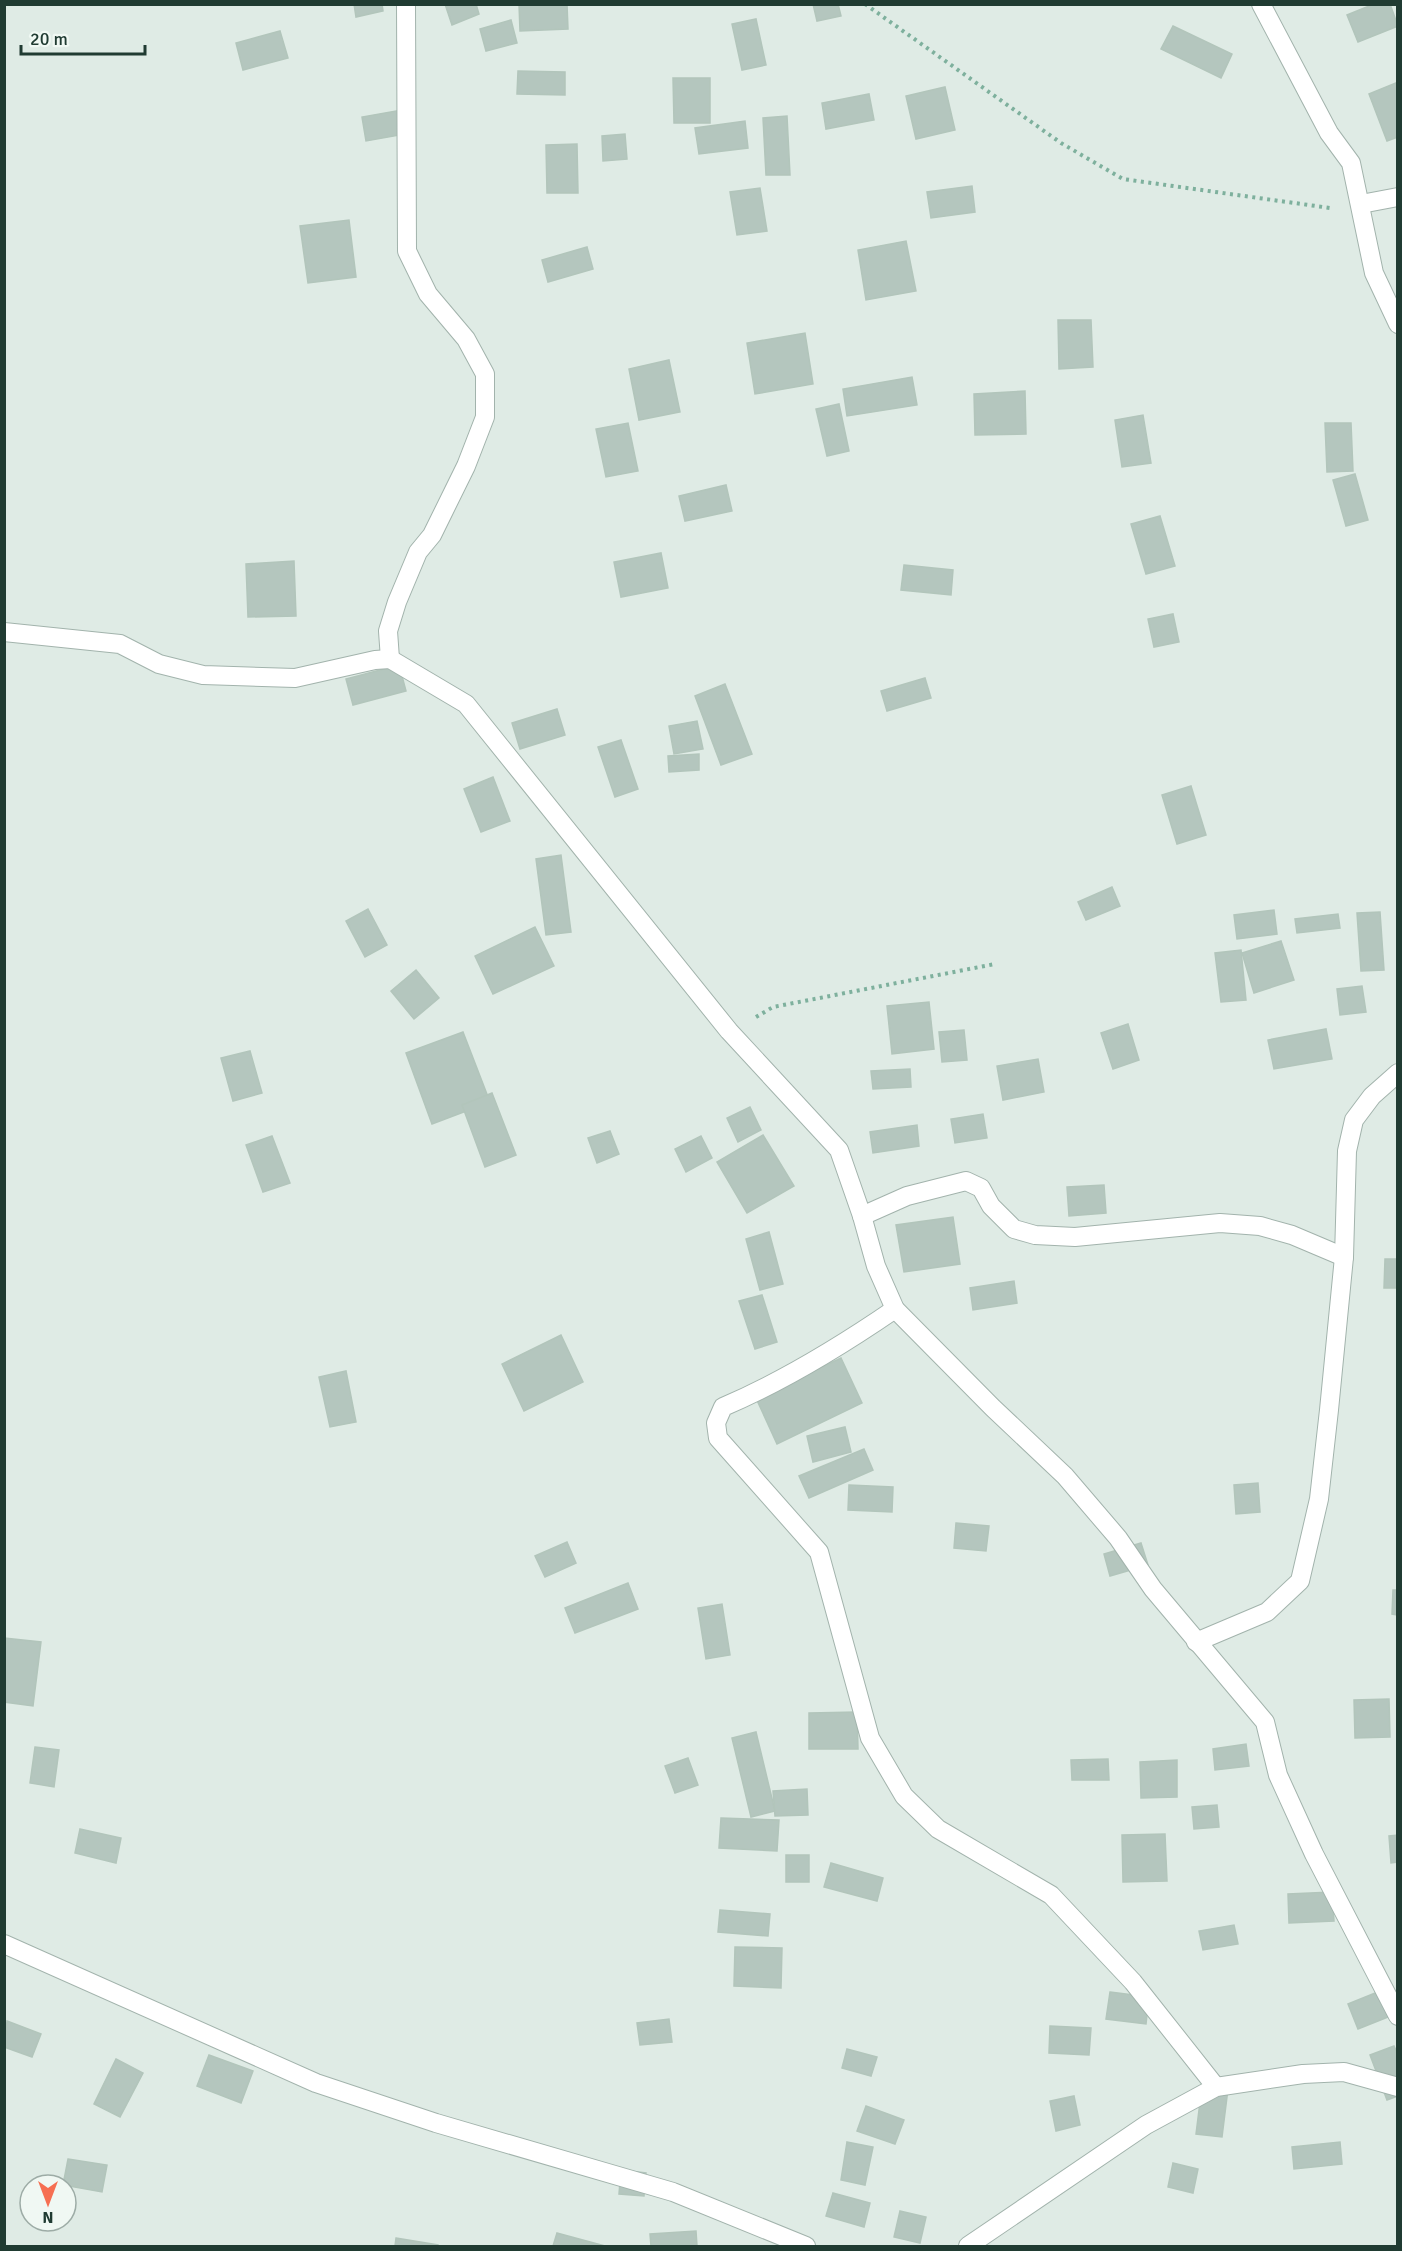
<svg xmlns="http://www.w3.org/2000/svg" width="1402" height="2251" viewBox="0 0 1402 2251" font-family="Signika,sans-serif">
	<rect width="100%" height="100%" fill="#dfebe5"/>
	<g fill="#b4c6be" stroke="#b2c5bb" stroke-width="1.5">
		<polygon points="354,4 382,4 383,11 356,17"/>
		<polygon points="445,4 476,4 479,14 452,25"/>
		<polygon points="519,4 567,4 568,29 520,31"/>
		<polygon points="813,4 838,4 841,16 817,21"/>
		<polygon points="1374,4 1390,4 1398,26 1358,42 1347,15"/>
		<polygon points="756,19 766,65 742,70 732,24"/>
		<polygon points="511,20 517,43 486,51 480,29"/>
		<polygon points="1173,26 1232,54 1221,78 1161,49"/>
		<polygon points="280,31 288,58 243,70 236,43"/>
		<polygon points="518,71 565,72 565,95 517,94"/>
		<polygon points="673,78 710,78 710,123 674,123"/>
		<polygon points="1398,82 1398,137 1387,141 1369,94"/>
		<polygon points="945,87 955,130 916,139 906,96"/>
		<polygon points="869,94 874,120 826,129 822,103"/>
		<polygon points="407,109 411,133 366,141 362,117"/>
		<polygon points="787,116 790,175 766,175 763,118"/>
		<polygon points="745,121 748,148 699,154 695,128"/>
		<polygon points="625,134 627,159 603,161 602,136"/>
		<polygon points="577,144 578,193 547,193 546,145"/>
		<polygon points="972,186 975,212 931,218 927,192"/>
		<polygon points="760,188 767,231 737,235 730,192"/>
		<polygon points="349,220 356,277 308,283 300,226"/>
		<polygon points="906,241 916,291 866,300 858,250"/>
		<polygon points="587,247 593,269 548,282 542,260"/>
		<polygon points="1058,320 1091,320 1093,367 1059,369"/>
		<polygon points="805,333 813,384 755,394 747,343"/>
		<polygon points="669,360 680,412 639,420 629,369"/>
		<polygon points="912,377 917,405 847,416 843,389"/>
		<polygon points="1025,391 1026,434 975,435 974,394"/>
		<polygon points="839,404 849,451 827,456 816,409"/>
		<polygon points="1143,415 1151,463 1122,467 1115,420"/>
		<polygon points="628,423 638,471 606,477 596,429"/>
		<polygon points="1325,423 1351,423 1353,471 1327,472"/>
		<polygon points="1355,474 1368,520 1346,526 1333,480"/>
		<polygon points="726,485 732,511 685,521 679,496"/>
		<polygon points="1160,516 1175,566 1146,574 1131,524"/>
		<polygon points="661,553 668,588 621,597 614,562"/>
		<polygon points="294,561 296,616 248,617 246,564"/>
		<polygon points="904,565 953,570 951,595 901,590"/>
		<polygon points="1173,614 1179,642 1154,647 1148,619"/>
		<polygon points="399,665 406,691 353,705 346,679"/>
		<polygon points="925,678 931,698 887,711 881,691"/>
		<polygon points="725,684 752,754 721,765 695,696"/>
		<polygon points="557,709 565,735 520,749 512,723"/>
		<polygon points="697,721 703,749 674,754 669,726"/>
		<polygon points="621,740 638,789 615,797 598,747"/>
		<polygon points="699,754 699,770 669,772 668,756"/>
		<polygon points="493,777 510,821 481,832 464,789"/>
		<polygon points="1191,786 1206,835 1177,844 1162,795"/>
		<polygon points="561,855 571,932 546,935 536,859"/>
		<polygon points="1112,887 1120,906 1086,920 1078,902"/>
		<polygon points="368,909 387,945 365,957 346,921"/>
		<polygon points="1274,910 1277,934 1237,939 1234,915"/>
		<polygon points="1380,912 1384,970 1361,971 1357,913"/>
		<polygon points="1338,914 1340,928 1297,933 1295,919"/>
		<polygon points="535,927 554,966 493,994 475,956"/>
		<polygon points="1281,941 1294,980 1254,993 1242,953"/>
		<polygon points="1241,950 1246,1000 1221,1002 1215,953"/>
		<polygon points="416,970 439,998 414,1019 391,991"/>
		<polygon points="1362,986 1366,1012 1340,1015 1337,989"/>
		<polygon points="929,1002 934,1049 892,1054 887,1006"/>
		<polygon points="1128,1024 1139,1060 1113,1069 1101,1033"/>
		<polygon points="1326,1029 1332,1059 1274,1069 1268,1040"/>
		<polygon points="964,1030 967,1060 942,1062 939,1032"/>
		<polygon points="463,1032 490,1102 432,1124 406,1053"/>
		<polygon points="250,1051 262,1093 233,1101 221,1058"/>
		<polygon points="1038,1059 1044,1092 1003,1100 997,1066"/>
		<polygon points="910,1069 911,1087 873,1089 871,1071"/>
		<polygon points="492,1093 516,1155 485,1167 462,1105"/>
		<polygon points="750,1107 761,1130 738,1142 727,1118"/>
		<polygon points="983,1114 987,1138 955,1143 951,1119"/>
		<polygon points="917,1125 919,1146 873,1153 870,1132"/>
		<polygon points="610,1131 619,1154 597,1163 588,1138"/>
		<polygon points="763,1135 794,1186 747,1213 717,1162"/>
		<polygon points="272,1136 290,1183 263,1192 246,1145"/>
		<polygon points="701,1136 712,1158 686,1172 675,1149"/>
		<polygon points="1104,1185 1106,1213 1069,1216 1067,1187"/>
		<polygon points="953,1217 960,1264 904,1272 896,1225"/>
		<polygon points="769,1232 783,1284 760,1290 746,1239"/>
		<polygon points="1385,1259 1398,1259 1398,1288 1384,1288"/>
		<polygon points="1014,1281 1017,1303 973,1310 970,1288"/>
		<polygon points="762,1295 777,1342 755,1349 739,1301"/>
		<polygon points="561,1335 583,1382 524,1411 502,1364"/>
		<polygon points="841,1358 862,1403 777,1444 756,1398"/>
		<polygon points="346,1371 356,1422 330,1427 319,1377"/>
		<polygon points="845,1427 851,1452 813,1462 807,1436"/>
		<polygon points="864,1449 873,1470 809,1498 799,1476"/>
		<polygon points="1258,1483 1260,1512 1236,1514 1234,1485"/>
		<polygon points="849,1485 893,1487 892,1512 848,1510"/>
		<polygon points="956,1523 989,1526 986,1551 954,1548"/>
		<polygon points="567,1542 576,1563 545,1577 535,1556"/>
		<polygon points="1141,1543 1148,1565 1110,1576 1104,1554"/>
		<polygon points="628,1583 638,1609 575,1633 565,1608"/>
		<polygon points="1393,1590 1398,1590 1398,1615 1392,1614"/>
		<polygon points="722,1604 730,1655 706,1659 698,1608"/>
		<polygon points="4,1638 41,1642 33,1706 4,1702"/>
		<polygon points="1389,1699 1390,1737 1355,1738 1354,1700"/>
		<polygon points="857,1712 858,1749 809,1749 809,1713"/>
		<polygon points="756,1732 775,1811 751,1817 732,1738"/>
		<polygon points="1246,1744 1249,1766 1215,1770 1213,1749"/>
		<polygon points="35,1747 59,1750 54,1787 30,1783"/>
		<polygon points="688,1758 698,1785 675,1793 665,1766"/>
		<polygon points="1108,1759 1109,1780 1072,1780 1071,1760"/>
		<polygon points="1177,1760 1177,1797 1141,1798 1140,1762"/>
		<polygon points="807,1789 808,1815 775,1816 773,1791"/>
		<polygon points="1217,1805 1219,1827 1194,1829 1192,1807"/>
		<polygon points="721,1818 779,1820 777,1851 719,1848"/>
		<polygon points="80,1829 121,1838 116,1863 75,1853"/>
		<polygon points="1165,1834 1167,1881 1123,1882 1122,1835"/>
		<polygon points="1398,1835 1398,1862 1391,1863 1389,1836"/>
		<rect x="786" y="1855" width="23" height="27"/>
		<polygon points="831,1863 883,1878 877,1901 824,1887"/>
		<polygon points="1332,1892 1334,1921 1289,1923 1288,1894"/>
		<polygon points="720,1910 770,1914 768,1936 718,1932"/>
		<polygon points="1234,1925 1238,1944 1203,1950 1199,1931"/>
		<polygon points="735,1947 782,1948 781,1988 734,1986"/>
		<polygon points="1390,1987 1398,2013 1358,2029 1348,2004"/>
		<polygon points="1110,1992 1149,1997 1146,2024 1106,2019"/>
		<polygon points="669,2019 672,2042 640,2045 637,2023"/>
		<polygon points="7,2021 41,2034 32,2057 4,2047"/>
		<polygon points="1050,2026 1091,2028 1089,2055 1049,2053"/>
		<polygon points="1394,2046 1398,2055 1398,2096 1387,2100 1370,2055"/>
		<polygon points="847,2049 877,2057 871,2076 842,2068"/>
		<polygon points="209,2055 253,2071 241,2103 197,2086"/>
		<polygon points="116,2059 143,2073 120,2117 94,2104"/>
		<polygon points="1202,2086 1228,2089 1222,2137 1196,2134"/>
		<polygon points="1074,2096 1080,2125 1056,2131 1050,2101"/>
		<polygon points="866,2106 904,2120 895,2144 857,2131"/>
		<polygon points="847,2142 873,2147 865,2185 841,2180"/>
		<polygon points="1340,2142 1342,2164 1294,2169 1292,2147"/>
		<polygon points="68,2159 107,2165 102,2192 63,2185"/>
		<polygon points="1173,2163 1198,2169 1193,2193 1168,2187"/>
		<polygon points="621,2170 646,2173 644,2196 619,2194"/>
		<polygon points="833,2193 870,2203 864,2227 826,2216"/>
		<polygon points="900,2211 926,2217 920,2243 894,2237"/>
		<polygon points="696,2231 697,2246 651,2246 650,2234"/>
		<polygon points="557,2233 605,2246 553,2246"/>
		<polygon points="396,2238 438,2245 438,2246 395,2246"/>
	</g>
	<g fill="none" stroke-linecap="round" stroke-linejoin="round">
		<defs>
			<g id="street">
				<polyline points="1261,4 1329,133 1351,163 1374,273 1398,324"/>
				<polyline points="1361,204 1398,197"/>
				<polyline points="4,632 120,644 159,664 203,675 295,678 375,660 390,659 466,704 729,1031 839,1150 862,1216 876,1266 895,1309 993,1408 1065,1476 1118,1538 1153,1589 1265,1722 1278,1775 1314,1854 1398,2016"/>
				<polyline points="390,659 388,631 397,602 418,552 432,535 466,466 485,417 485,374 466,339 428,294 407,251 406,4"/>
				<polyline points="862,1216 907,1196 966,1181 981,1188 991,1206 1014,1229 1035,1235 1075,1237 1220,1223 1260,1226 1292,1235 1344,1257"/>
				<path d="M895,1309C841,1346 784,1381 723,1407L716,1423L718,1438L819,1552L870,1738L904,1796L938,1829L1051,1895L1133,1982L1216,2087"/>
				<polyline points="1196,1642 1267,1612 1300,1581 1319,1499 1329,1410 1344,1257 1347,1151 1354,1120 1372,1096 1398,1073"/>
				<polyline points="4,1944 316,2083 436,2123 673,2192 806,2246"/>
				<polyline points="968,2246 1146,2125 1216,2087 1303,2074 1344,2072 1398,2087"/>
			</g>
		</defs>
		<use href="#street" stroke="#a2b3ac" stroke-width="20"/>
		<g stroke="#7eb09d" stroke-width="4" stroke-dasharray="3 4.5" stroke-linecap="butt">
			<polyline points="865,4 1061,143 1123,179 1330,208"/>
			<polyline points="756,1017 773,1007 995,964"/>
		</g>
		<use href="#street" stroke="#fff" stroke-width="18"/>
	</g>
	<rect width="1402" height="2251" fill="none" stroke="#203b32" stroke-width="12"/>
	<g transform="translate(48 2203) rotate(180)"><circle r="28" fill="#f0f8f3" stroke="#9daca6" stroke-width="1.5"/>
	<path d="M0-4.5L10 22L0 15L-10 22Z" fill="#f66f52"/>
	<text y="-9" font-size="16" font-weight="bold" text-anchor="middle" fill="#203b32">N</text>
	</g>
	<path d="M21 45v9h124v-9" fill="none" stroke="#203b32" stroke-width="3"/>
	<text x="30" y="45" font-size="18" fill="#203b32" stroke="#f0f8f3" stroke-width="4.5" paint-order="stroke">20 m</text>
</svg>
